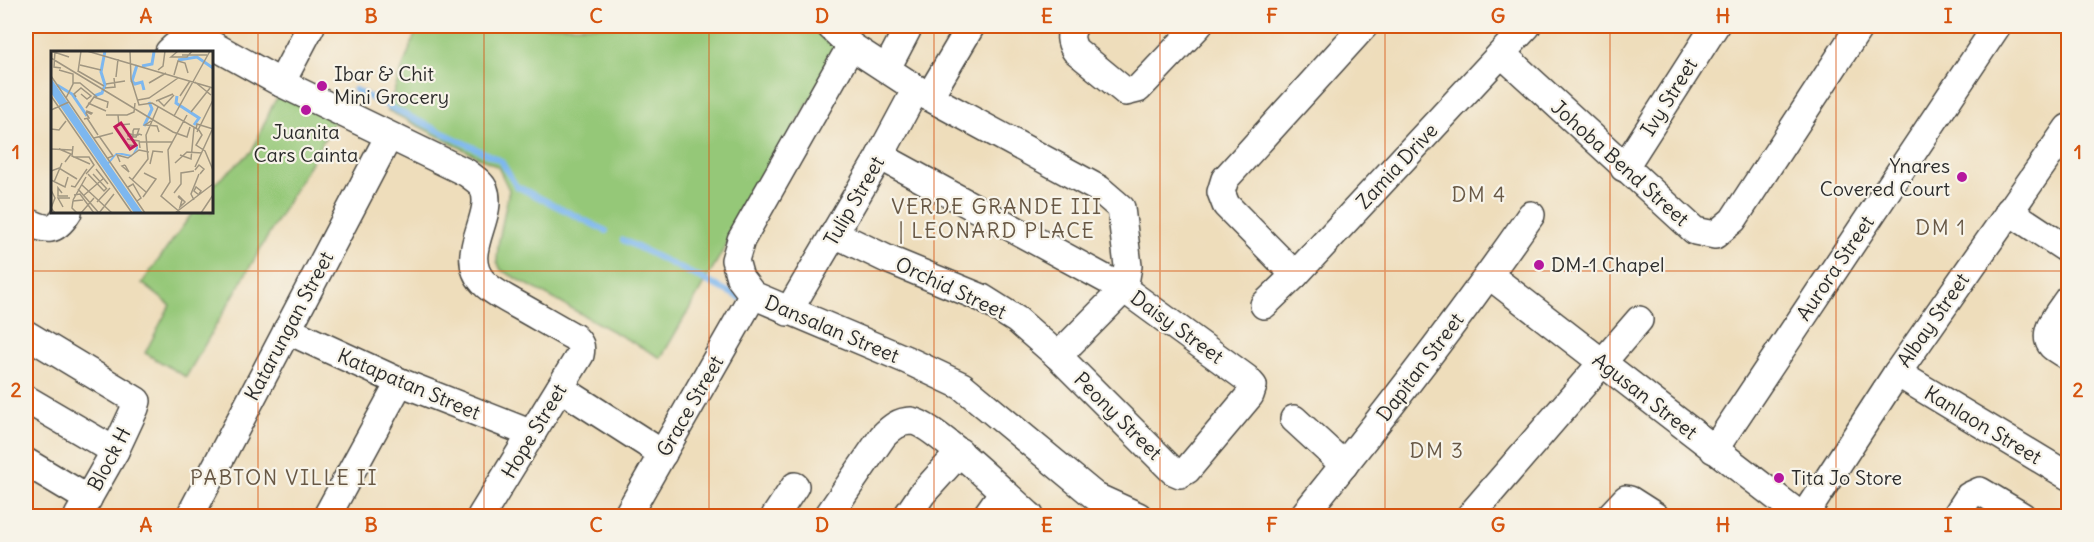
<svg xmlns="http://www.w3.org/2000/svg" width="2094" height="542" viewBox="0 0 2094 542" font-family="Delius,sans-serif">
	<rect width="100%" height="100%" fill="#f7f3e8"/>
	<filter id="ink" filterUnits="userSpaceOnUse"><feTurbulence type="fractalNoise" baseFrequency=".0167" numOctaves="2"/><feDisplacementMap in="SourceGraphic" scale="12" xChannelSelector="R" yChannelSelector="G"/><feConvolveMatrix kernelMatrix="1 2 1 2 8 2 1 2 1" color-interpolation-filters="sRGB"/></filter>
	<filter id="wash" filterUnits="userSpaceOnUse"><feTurbulence type="fractalNoise" baseFrequency=".008" numOctaves="4" result="noise"/><feDisplacementMap in="SourceGraphic" scale="24" xChannelSelector="R" yChannelSelector="G"/><feGaussianBlur stdDeviation="1.35" result="paint"/><feColorMatrix in="noise" values="0 0 0 0 0 0 0 0 0 0 0 0 0 0 0 0 0 1.4 0 .05"/><feComposite in="paint" operator="in"/></filter>
	<g filter="url(#wash)">
		<rect width="100%" height="100%" fill="#edb"/>
		<g fill="#95c878" stroke="#607a52" stroke-width="1.5">
			<polygon points="418,26 820,26 832,32 836,55 661,358 501,270 497,261 498,245 509,190 498,167 387,110"/>
			<polygon points="287,84 340,112 186,377 145,353 170,305 142,283 193,212 212,212 212,186 252,151 273,104"/>
		</g>
		<g fill="none" stroke-linecap="round" stroke-linejoin="round">
			<g stroke="#7db7ef" stroke-width="6">
				<polyline points="355,90 501,161 516,186 606,231"/>
				<polyline points="623,240 743,299"/>
			</g>
		</g>
	</g>
	<g filter="url(#ink)">
		<g fill="none" stroke-linecap="round" stroke-linejoin="round">
			<defs>
				<g id="minor">
					<polyline points="830,26 851,46 929,97 1099,189 1121,208 1128,266 1124,289"/>
					<path d="M1074,26C1069,35 1070,41 1075,50L1126,92L1138,89L1198,26"/>
					<polyline points="851,46 741,240 735,260 740,278 753,295 907,360 962,386 1096,497 1138,516"/>
					<path d="M169,52C181,39 190,37 207,42L281,83L467,173C473,178 481,182 484,189C495,217 457,254 483,282C491,291 504,297 514,303C534,314 554,326 574,337C580,343 582,346 580,355L481,516"/>
					<polyline points="1502,54 1695,231 1715,235 1733,220 1860,26"/>
					<polyline points="887,68 909,26"/>
					<polyline points="281,83 311,26"/>
					<polyline points="929,97 971,26"/>
					<polyline points="1624,168 1715,26"/>
					<polyline points="2009,211 2068,250"/>
					<path d="M26,221C47,231 55,233 68,212"/>
					<polyline points="835,234 887,259 982,298 1017,320 1058,356 1173,471 1180,474 1187,470 1250,395 1253,386 1246,378 1124,289 880,156"/>
					<polyline points="1295,275 1226,205 1221,192 1225,179 1364,26"/>
					<polyline points="1489,275 1801,516"/>
					<path d="M2068,299C2061,310 2040,332 2052,346C2056,350 2064,353 2068,357"/>
					<polyline points="1264,305 1295,275 1527,26"/>
					<polyline points="788,312 880,156 916,89"/>
					<polyline points="287,330 400,382 532,434"/>
					<polyline points="26,334 137,401 135,408 115,451 78,516"/>
					<polyline points="1058,356 1124,289"/>
					<polyline points="1897,373 2068,476"/>
					<polyline points="560,388 663,454"/>
					<polyline points="26,399 115,451"/>
					<polyline points="1294,419 1344,465"/>
					<polyline points="1714,450 1997,26"/>
					<polyline points="26,462 88,499"/>
					<polyline points="190,516 389,136"/>
					<polyline points="327,516 400,382"/>
					<polyline points="627,516 753,295"/>
					<polyline points="775,516 795,486"/>
					<path d="M828,516L883,436C891,428 899,421 911,421C932,422 1010,499 1030,516"/>
					<polyline points="907,516 922,494 960,452"/>
					<polyline points="986,516 1003,492"/>
					<path d="M1303,516C1382,418 1459,319 1531,215"/>
					<polyline points="1470,516 1639,320"/>
					<polyline points="1610,516 1626,499 1630,500 1655,516"/>
					<polyline points="1804,516 1897,373 2068,128"/>
					<polyline points="1956,516 1969,496 1980,491 2022,516"/>
				</g>
			</defs>
			<use href="#minor" stroke="#484641" stroke-width="30"/>
			<use href="#minor" stroke="#fff" stroke-width="27"/>
		</g>
	</g>
	<path fill="none" stroke="#d5540f" stroke-width="1.5" stroke-opacity="0.55" d="M258,26V516M484,26V516M709,26V516M934,26V516M1160,26V516M1385,26V516M1610,26V516M1836,26V516M26,271H2068"/>
	<g fill="#b5179e" stroke="#f7f3e8" stroke-width="2">
		<circle cx="322" cy="86" r="6"/>
		<circle cx="306" cy="110" r="6"/>
		<circle cx="1962" cy="177" r="6"/>
		<circle cx="1539" cy="265" r="6"/>
		<circle cx="1779" cy="478" r="6"/>
	</g>
	<g text-anchor="middle" stroke-width="4.5" stroke-linejoin="round" paint-order="stroke">
		<g font-size="20" fill="#2b2b2b" stroke="#f7f3e8" text-anchor="start">
			<text x="334" y="81">Ibar &amp; Chit<tspan x="334" dy="23">Mini Grocery</tspan></text>
			<text x="306" y="139" text-anchor="middle">Juanita<tspan x="306" dy="23">Cars Cainta</tspan></text>
			<text x="1950" y="173" text-anchor="end">Ynares<tspan x="1950" dy="23">Covered Court</tspan></text>
			<text x="1551" y="272">DM-1 Chapel</text>
			<text x="1791" y="485">Tita Jo Store</text>
		</g>
		<g font-size="20" fill="#2b2b2b" stroke="#f7f3e8">
			<text transform="translate(1669 97) rotate(-58)" y="7">Ivy Street</text>
			<text transform="translate(1620 163) rotate(42)" y="7">Johoba Bend Street</text>
			<text transform="translate(1397 166) rotate(-47)" y="7">Zamia Drive</text>
			<text transform="translate(854 201) rotate(-60)" y="7">Tulip Street</text>
			<text transform="translate(1835 268) rotate(-56)" y="7">Aurora Street</text>
			<text transform="translate(951 288) rotate(25)" y="7">Orchid Street</text>
			<text transform="translate(1933 320) rotate(-55)" y="7">Albay Street</text>
			<text transform="translate(289 326) rotate(-62)" y="7">Katarungan Street</text>
			<text transform="translate(1177 327) rotate(36)" y="7">Daisy Street</text>
			<text transform="translate(832 329) rotate(23)" y="7">Dansalan Street</text>
			<text transform="translate(1420 367) rotate(-53)" y="7">Dapitan Street</text>
			<text transform="translate(409 384) rotate(23)" y="7">Katapatan Street</text>
			<text transform="translate(1645 396) rotate(38)" y="7">Agusan Street</text>
			<text transform="translate(690 406) rotate(-60)" y="7">Grace Street</text>
			<text transform="translate(1118 416) rotate(45)" y="7">Peony Street</text>
			<text transform="translate(1983 425) rotate(31)" y="7">Kanlaon Street</text>
			<text transform="translate(534 431) rotate(-59)" y="7">Hope Street</text>
			<text transform="translate(109 459) rotate(-62)" y="7">Block H</text>
		</g>
		<g font-size="21" letter-spacing="1.5" fill="#685845" stroke="#f7f3e8">
			<text x="1479" y="202">DM 4</text>
			<text x="997" y="214">VERDE GRANDE III<tspan x="997" dy="24">| LEONARD PLACE</tspan></text>
			<text x="1941" y="235">DM 1</text>
			<text x="1437" y="458">DM 3</text>
			<text x="284" y="485">PABTON VILLE II</text>
		</g>
	</g>
	<g transform="translate(51 51)">
		<rect width="162" height="162" fill="#edb"/>
		<path d="M0,27L57,111L65,102H71L81,104L87,93V98L80,106L66,103L58,113L92,162H83L0,42Z" fill="#7db7ef"/>
		<path fill="none" stroke="#7db7ef" stroke-width="3" d="M127,9L146,6L162,17M86,14L81,30L84,33L91,31L93,39M91,15L101,13L103,1M6,34L21,43L36,65M43,45L51,42L54,34L50,21L54,0M126,45L125,52L148,67L143,74M93,75L101,58L98,51"/>
		<path fill="none" stroke="#a09681" stroke-width="1.5" d="M0,0L18,6M4,0L3,16L10,17M36,0L162,37M79,0L80,28L88,54L101,52L148,79L151,84L145,94L154,100L162,119M127,0L120,6H136L141,0M131,4H156M0,7L122,81L136,86L139,76M29,14L50,19M8,19L22,23V33L15,47M107,19L112,15L114,0M27,20L53,35M27,21L30,0M123,24L127,10L134,12L137,22M0,25L94,162M65,26L67,8M144,31L160,44L156,41M22,32H29L46,46M98,32L115,22M55,33L74,30M54,37L64,36L63,27M0,45L81,162M129,45L139,30M25,46L23,43L30,37L40,45L36,48L30,43M87,49L98,47L127,27M107,49L113,55L123,44M105,50L122,43M37,52L55,60M35,57L43,46L57,51L56,57M0,59L18,51M140,61L159,37M55,64H76L83,61L84,52M67,64L68,74L79,73M123,65L159,0M36,67L47,84M33,68L38,67L35,62L36,61V60L41,62L40,63L36,61H35M100,70L94,74L106,75L108,81M0,78L8,79L15,70M145,78L146,73L162,78M146,81L162,49M48,85L62,105L57,107M82,86V80L83,78H88L86,84L85,86H82L77,85V83H80L81,84H87L88,83L91,84M43,87L62,82M76,88L88,90L89,97M88,91H121M22,95L21,105L39,113M77,95H86L77,94M0,98L21,99M8,98L20,103L14,111M129,104L140,108L143,77M22,106H38L43,114L35,123M69,111L66,104L77,107L88,99L98,101M124,112L136,101L151,102M99,113L102,100L112,101M74,114L78,121L71,115L74,114M144,116L161,79M45,118L57,133M144,119L148,114L153,118L149,123M0,120L8,117L26,128M37,123L53,140L56,137M42,123L56,138M78,126L95,141M0,129L14,136L17,126M81,129L97,108L95,84L107,56M3,131L11,112M31,134L61,162M20,135L24,136L36,118M77,136L82,133L90,147L86,150M27,138L48,162L63,143M0,139L4,147L0,157L4,162M11,142L7,137V145H17M123,142L130,133V122L143,120M23,144L29,143L43,162M148,144L143,140L145,136L150,140L148,143M32,145L53,127M92,146L105,128L93,122M127,146L128,145L134,151L129,156L131,149L127,146M22,149L35,126M143,149L140,143L148,123M46,151L59,137M12,156L7,147H19M26,162L21,157L22,150L32,149M30,162L43,147M124,162L162,133M130,162L110,145L119,131L117,99L136,64M150,162L162,144"/>
		<path fill="#c2185b" fill-opacity="0.15" stroke="#c2185b" stroke-width="3" d="M70,72L85,94L79,98L64,76Z"/>
		<rect width="162" height="162" fill="none" stroke="#2b2b2b" stroke-width="3"/>
	</g>
	<rect width="2094" height="542" fill="none" stroke="#f7f3e8" stroke-width="66"/>
	<rect x="33" y="33" width="2028" height="476" fill="none" stroke="#d5540f" stroke-width="2"/>
	<g font-size="20" text-anchor="middle" font-weight="bold" fill="#d5540f">
		<text x="146" y="23">A</text>
		<text x="371" y="23">B</text>
		<text x="596" y="23">C</text>
		<text x="822" y="23">D</text>
		<text x="1047" y="23">E</text>
		<text x="1272" y="23">F</text>
		<text x="1498" y="23">G</text>
		<text x="1723" y="23">H</text>
		<text x="1948" y="23">I</text>
		<text x="16" y="159">1</text>
		<text x="2078" y="159">1</text>
		<text x="16" y="397">2</text>
		<text x="2078" y="397">2</text>
		<text x="146" y="532">A</text>
		<text x="371" y="532">B</text>
		<text x="596" y="532">C</text>
		<text x="822" y="532">D</text>
		<text x="1047" y="532">E</text>
		<text x="1272" y="532">F</text>
		<text x="1498" y="532">G</text>
		<text x="1723" y="532">H</text>
		<text x="1948" y="532">I</text>
	</g>
</svg>
